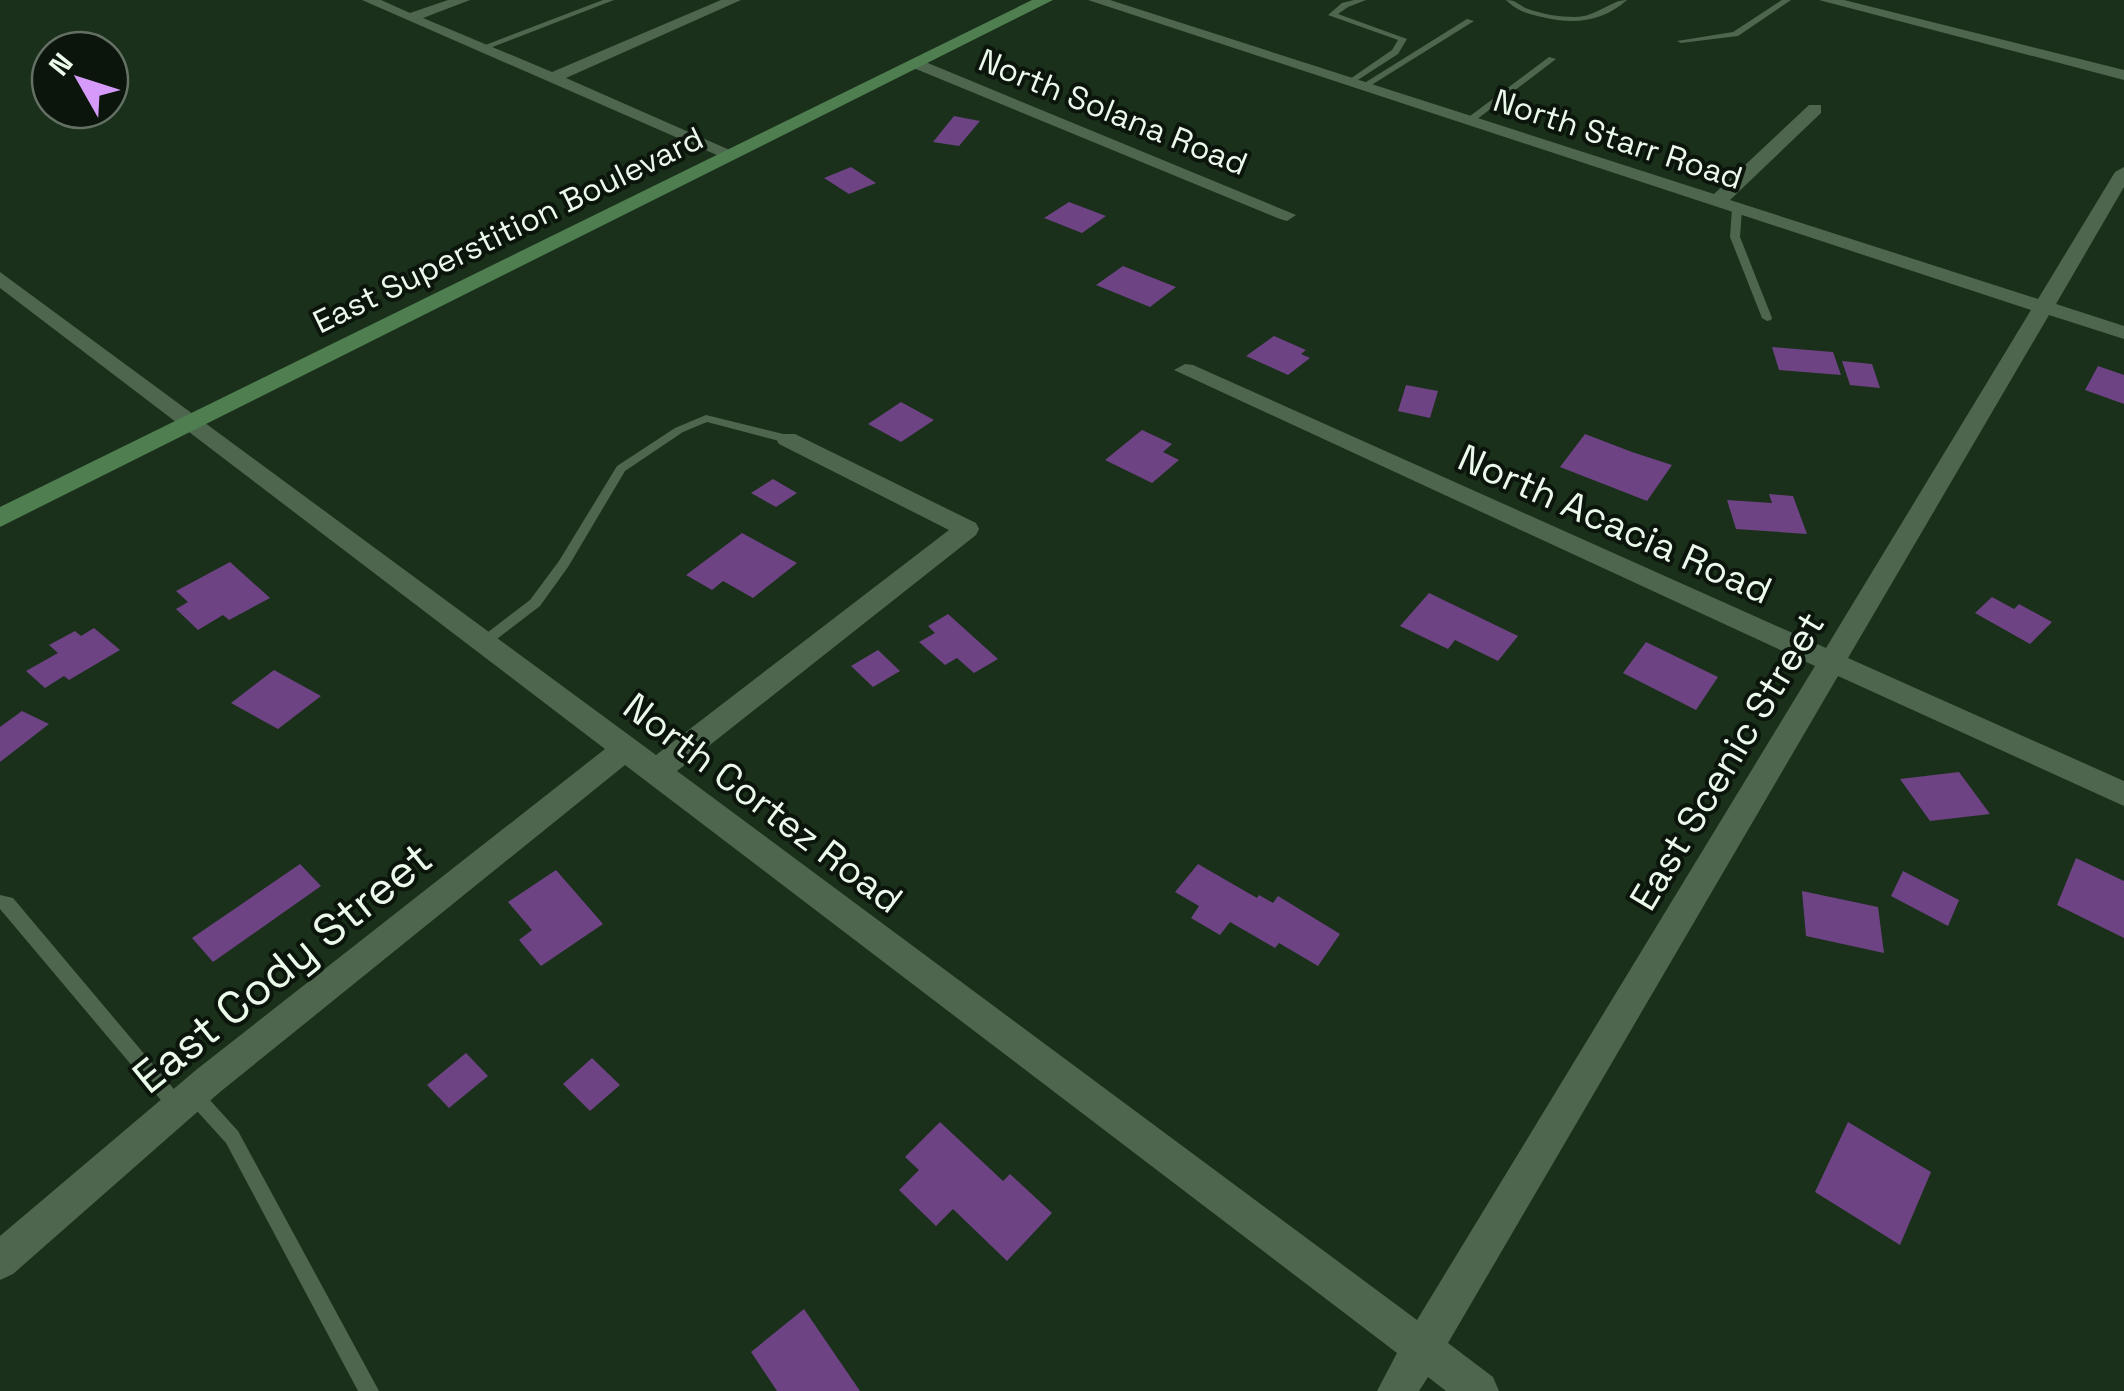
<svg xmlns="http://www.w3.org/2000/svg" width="2124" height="1391" viewBox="0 0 2124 1391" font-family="'Space Grotesk',sans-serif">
	<rect width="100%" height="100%" fill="#1a301a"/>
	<g fill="#6d4384">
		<polygon points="954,116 980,121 959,146 933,142"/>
		<polygon points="851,167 876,183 849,194 824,178"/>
		<polygon points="1069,202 1106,216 1082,233 1044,218"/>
		<polygon points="1123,266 1176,287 1150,307 1096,285"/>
		<polygon points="1274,336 1306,350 1301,354 1310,358 1288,375 1246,356"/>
		<polygon points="1772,347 1833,352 1841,375 1779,370"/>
		<polygon points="1842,361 1872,364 1880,388 1850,385"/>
		<polygon points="2098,366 2124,375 2124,404 2085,390"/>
		<polygon points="1406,385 1438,391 1430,418 1398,411"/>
		<polygon points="901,402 934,420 901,442 868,424"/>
		<polygon points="1142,430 1172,444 1163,452 1179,460 1152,483 1105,460"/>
		<polygon points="1585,434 1632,452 1672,465 1647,501 1560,467"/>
		<polygon points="773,479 797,493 776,507 751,493"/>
		<polygon points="1769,494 1793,496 1807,534 1736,529 1727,500 1772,503"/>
		<polygon points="742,533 797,563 753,598 723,581 712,590 686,575"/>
		<polygon points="230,562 270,598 229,620 223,615 198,630 176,609 188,602 176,591"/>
		<polygon points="1429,593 1518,636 1498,661 1455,640 1448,649 1400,626"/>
		<polygon points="1992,597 2014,609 2019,604 2052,622 2030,644 1975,613"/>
		<polygon points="948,614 998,659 974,673 957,658 945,665 919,642 935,633 928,626"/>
		<polygon points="94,628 120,650 69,680 64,676 45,688 26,671 58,653 49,645 75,631 81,636"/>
		<polygon points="1646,642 1718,677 1696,710 1623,673"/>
		<polygon points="878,650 900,671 873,687 851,666"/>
		<polygon points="274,670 321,696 278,729 231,703"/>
		<polygon points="22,711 49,724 0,762 0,727"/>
		<polygon points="1959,772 1990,814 1930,821 1900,779"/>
		<polygon points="2076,858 2124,881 2124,938 2057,905"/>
		<polygon points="300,864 321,886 213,962 192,938"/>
		<polygon points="1198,864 1257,898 1259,895 1273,903 1278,896 1340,934 1318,966 1279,943 1275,948 1230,922 1220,935 1191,918 1199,906 1175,892"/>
		<polygon points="556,870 603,924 541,966 519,940 532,930 508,902"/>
		<polygon points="1903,871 1959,900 1948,926 1891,896"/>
		<polygon points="1802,891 1878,907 1884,953 1806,936"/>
		<polygon points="466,1053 488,1076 449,1108 427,1085"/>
		<polygon points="592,1058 620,1085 590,1111 563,1084"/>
		<polygon points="940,1122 1003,1181 1010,1174 1052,1213 1007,1261 953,1209 936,1226 899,1190 919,1170 905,1157"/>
		<polygon points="1848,1122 1931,1172 1900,1245 1815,1192"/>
		<polygon points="804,1309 860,1391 777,1391 751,1352"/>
	</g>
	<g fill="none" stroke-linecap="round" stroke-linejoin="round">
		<g fill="#4e664e" fill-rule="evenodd">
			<polygon points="603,0 614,0 482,51 475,49"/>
			<polygon points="1354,0 1366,0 1348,7 1338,14 1407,39 1398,54 1350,85 1347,85 1347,81 1392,50 1398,40 1328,15 1342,3"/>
			<path d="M1506,0C1517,0 1518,5 1528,9C1542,14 1559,17 1575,17C1597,17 1610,0 1627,0C1602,22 1574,25 1542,17C1528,14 1517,11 1506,0Z"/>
			<polygon points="1782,0 1791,0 1738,36 1681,43 1677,41 1733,32"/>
			<polygon points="1467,19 1474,21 1365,89 1358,87"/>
			<polygon points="1549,57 1556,59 1472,123 1466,123 1466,119"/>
			<polygon points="1737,206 1742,209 1740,237 1772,318 1771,320 1767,321 1762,318 1730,237 1732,209"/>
			<polygon points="706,415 791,436 793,439 787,443 707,422 683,432 625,471 568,567 540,606 489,645 479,645 477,642 479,639 530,600 559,561 617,466 675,428"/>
			<polygon points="0,895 13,898 183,1100 186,1106 183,1112 177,1114 171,1112 0,909"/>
			<polygon points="193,1086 199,1088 238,1131 379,1391 358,1391 226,1143 187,1100 184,1094 187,1088"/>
		</g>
		<g fill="#4e664e" fill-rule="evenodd">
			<polygon points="362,0 381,0 410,13 448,0 470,0 423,18 552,72 721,0 741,0 566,78 741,155 732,160 726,159"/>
			<polygon points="1088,0 1110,0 1714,194 1809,105 1821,105 1821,113 1730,200 2038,299 2115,172 2124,167 2124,187 2056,304 2124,326 2124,339 2049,315 1848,658 2124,781 2124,806 1838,676 1448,1343 1493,1377 1499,1391 1446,1391 1428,1377 1419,1391 1377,1391 1397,1353 625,765 220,1092 13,1274 0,1280 0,1236 196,1070 605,749 0,288 0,272 656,755 949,530 779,444 776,439 779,434 795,434 976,523 979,529 976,535 677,771 1417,1320 1815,666 1174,370 1185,364 1193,365 1826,648 2031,310"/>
			<polygon points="1819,0 1844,0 2124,70 2124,80"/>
			<polygon points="911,61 923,61 1296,215 1287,221 1280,219 911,67"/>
		</g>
		<polygon fill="#4f7e51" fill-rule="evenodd" points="1032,0 1053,0 0,527 0,507"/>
	</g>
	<g text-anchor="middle" stroke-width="8" stroke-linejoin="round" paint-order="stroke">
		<g font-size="32" fill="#ebf9eb" stroke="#0b150b">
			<text transform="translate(1113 112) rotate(22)" y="11">North Solana Road</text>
			<text transform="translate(1618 139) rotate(18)" y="11">North Starr Road</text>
			<text transform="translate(508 230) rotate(-26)" y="11">East Superstition Boulevard</text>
		</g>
		<g font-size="38" fill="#ebf9eb" stroke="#0b150b">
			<text transform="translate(1615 524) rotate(24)" y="13">North Acacia Road</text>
			<text transform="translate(1727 761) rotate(-59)" y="13">East Scenic Street</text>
			<text transform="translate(763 803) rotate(37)" y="13">North Cortez Road</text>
		</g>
		<g font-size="45" fill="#ebf9eb" stroke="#0b150b">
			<text transform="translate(282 967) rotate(-39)" y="16">East Cody Street</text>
		</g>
	</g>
	<g transform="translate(80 80) rotate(309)"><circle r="48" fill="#0b150b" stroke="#657065" stroke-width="2.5"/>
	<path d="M0-8L18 38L0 25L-18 38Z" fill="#d69bfa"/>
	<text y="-15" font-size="28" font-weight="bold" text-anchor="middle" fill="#ebf9eb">N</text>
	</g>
</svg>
